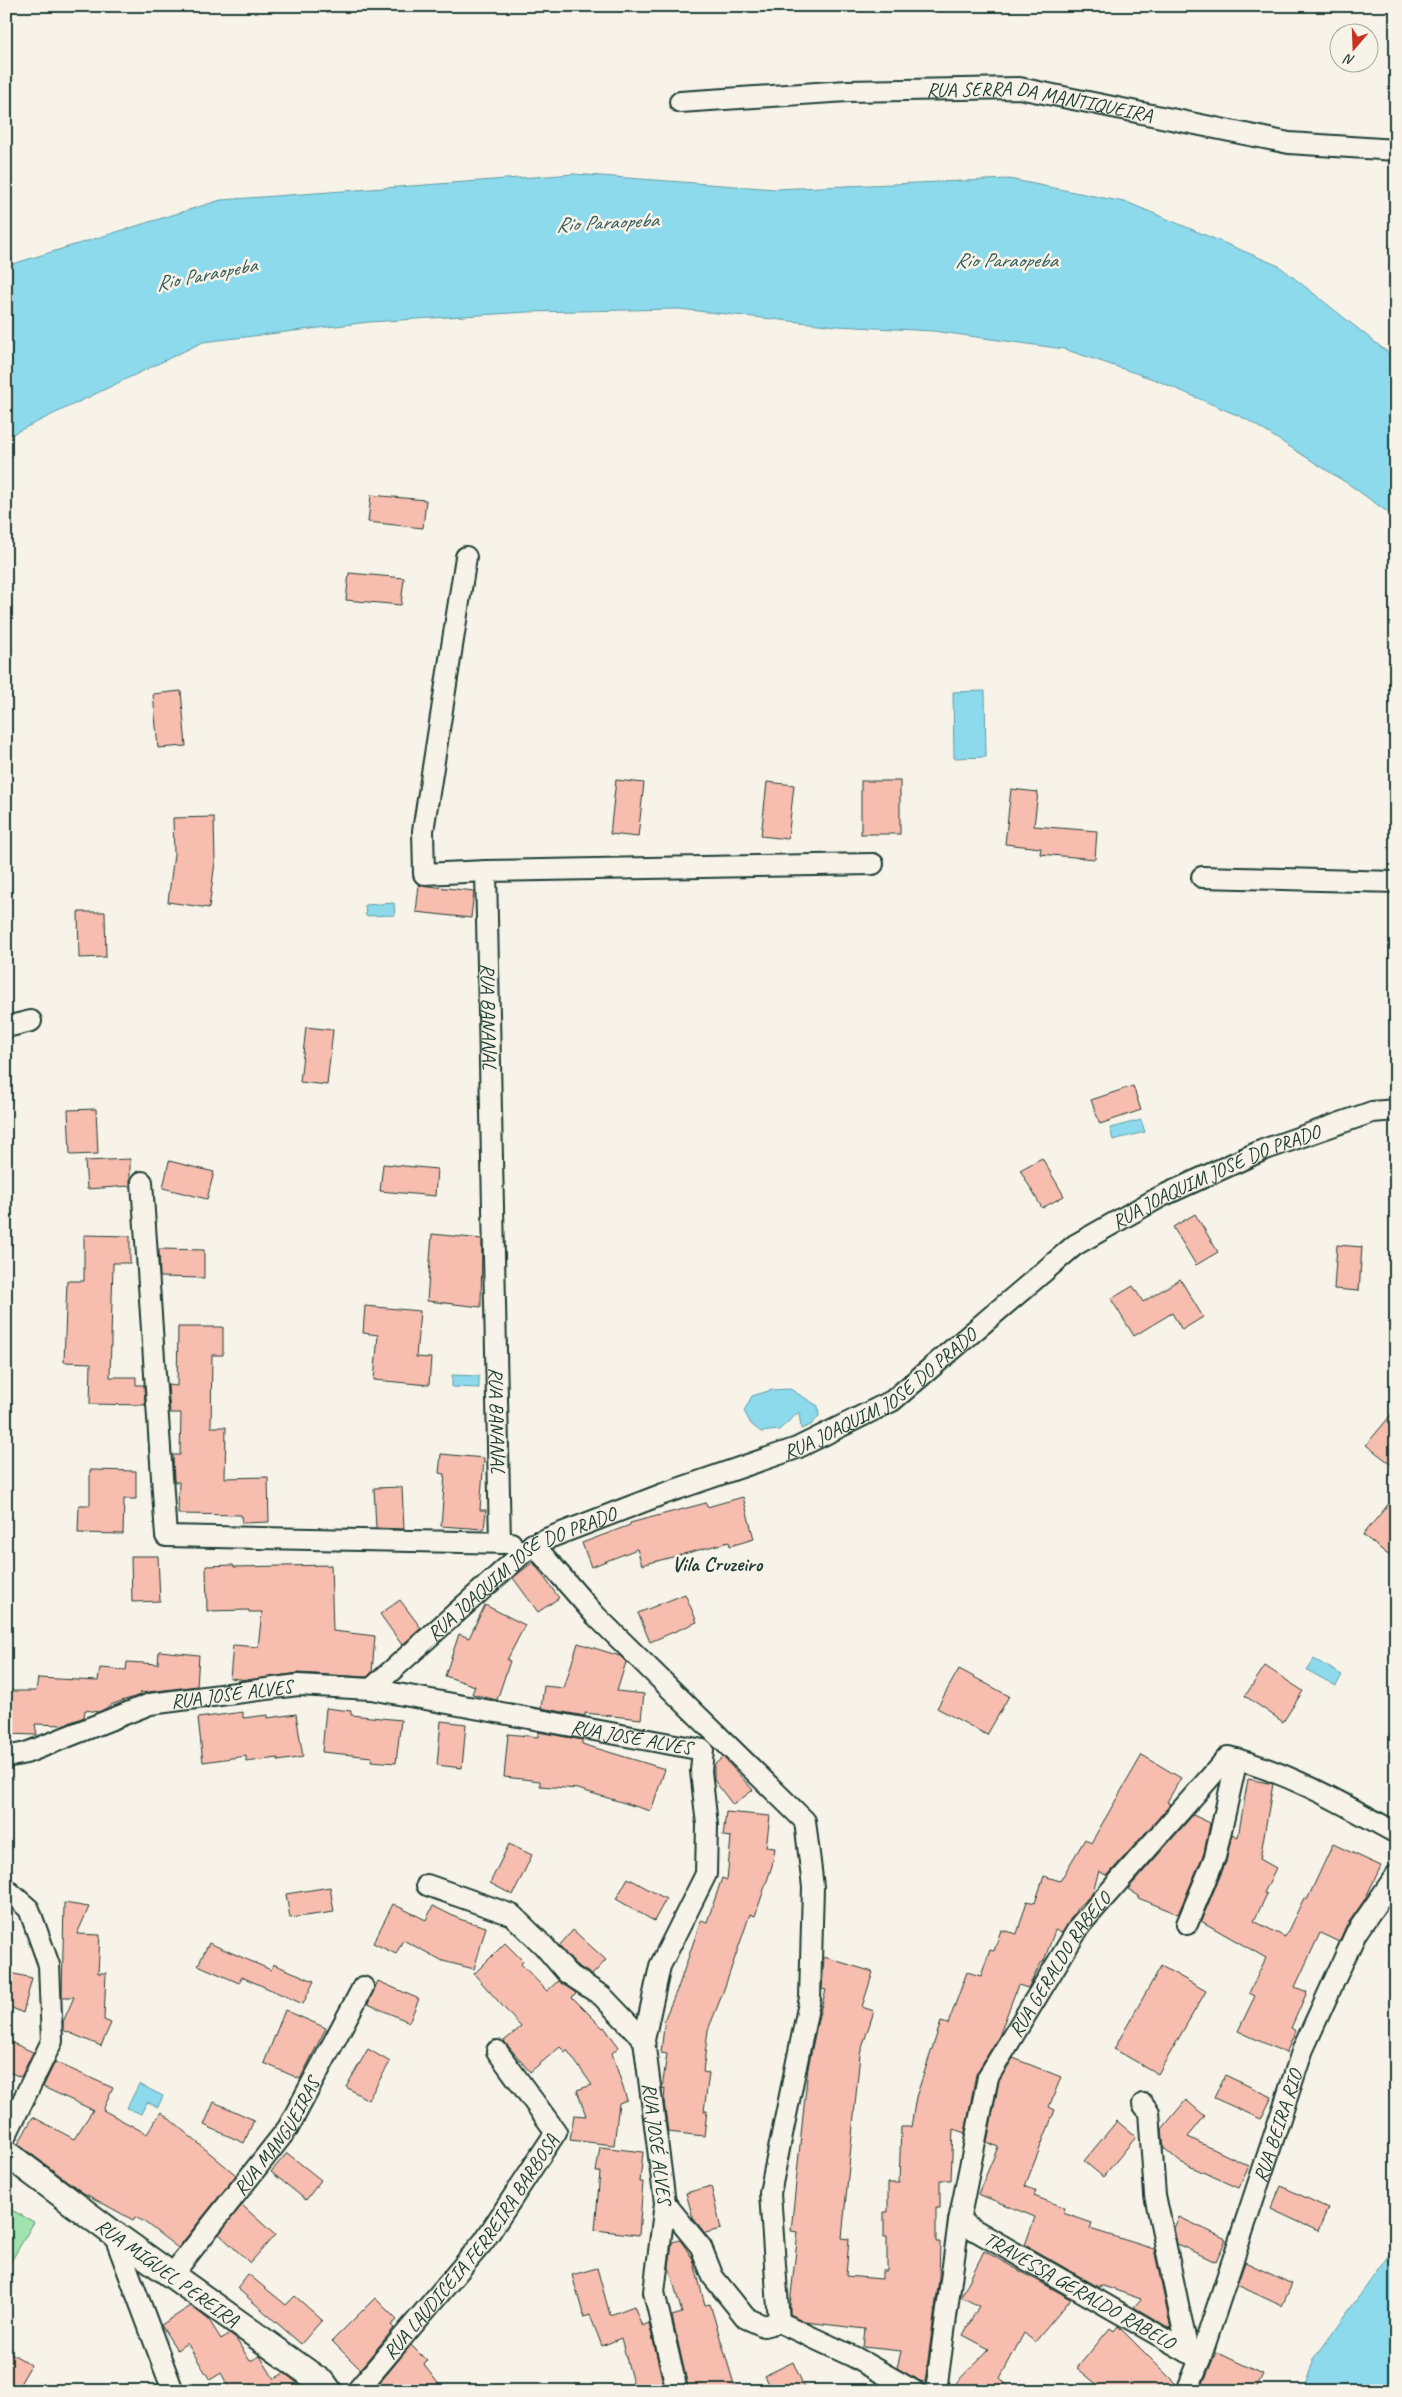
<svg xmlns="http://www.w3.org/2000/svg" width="1402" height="2397" viewBox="0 0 1402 2397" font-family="Caveat,sans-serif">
	<rect width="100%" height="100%" fill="#f7f3e8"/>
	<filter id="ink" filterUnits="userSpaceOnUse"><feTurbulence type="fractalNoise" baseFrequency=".02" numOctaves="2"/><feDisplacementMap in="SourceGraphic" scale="10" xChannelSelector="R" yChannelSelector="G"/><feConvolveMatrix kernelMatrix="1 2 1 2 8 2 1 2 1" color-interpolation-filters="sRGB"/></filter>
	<g filter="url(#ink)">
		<polygon fill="#a0e3ae" stroke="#609071" points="6,2207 34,2222 6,2270"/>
		<g fill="#8ddaed" stroke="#619ba3">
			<polygon points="574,174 775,189 1009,179 1129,203 1279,266 1396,359 1396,518 1350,485 1246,419 1156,380 1064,349 933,331 837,326 679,309 527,312 369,322 203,342 6,437 6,266 221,200"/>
			<polygon points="985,691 986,757 954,758 953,692"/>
			<polygon points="394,903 395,915 366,916 365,905"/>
			<polygon points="1141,1120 1145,1132 1113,1140 1110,1128"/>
			<polygon points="452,1375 479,1376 479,1388 452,1387"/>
			<polygon points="790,1389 818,1406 819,1416 811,1425 801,1429 799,1412 779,1430 761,1432 751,1424 744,1411 752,1396 772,1390"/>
			<polygon points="1314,1659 1342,1675 1336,1686 1307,1670"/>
			<polygon points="139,2084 163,2096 158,2107 147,2102 141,2114 127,2108"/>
			<polygon points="1396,2245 1396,2391 1303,2391 1314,2359"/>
		</g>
		<g fill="#f7bdaf" stroke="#1f3d34">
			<polygon points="371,495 426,500 423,528 368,522"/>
			<polygon points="349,573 404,578 401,605 346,600"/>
			<polygon points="181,691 186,746 158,748 153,694"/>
			<polygon points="616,780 644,783 638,837 610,834"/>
			<rect x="861" y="781" width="39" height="53"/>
			<polygon points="767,782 794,785 788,839 761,836"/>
			<polygon points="1011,789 1038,792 1034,826 1097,831 1095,859 1040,854 1041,848 1005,844"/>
			<polygon points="214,817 215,862 209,908 168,902 174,854 173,818"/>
			<polygon points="419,885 474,891 471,918 416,912"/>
			<polygon points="78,912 105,912 106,957 79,958"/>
			<polygon points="306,1027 333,1030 327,1085 300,1082"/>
			<polygon points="1133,1086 1141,1110 1100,1124 1091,1100"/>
			<polygon points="96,1109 98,1154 70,1155 68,1110"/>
			<polygon points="1042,1158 1064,1196 1042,1208 1020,1170"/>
			<polygon points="130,1159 130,1186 87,1189 85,1161"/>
			<polygon points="169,1161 214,1172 207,1199 163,1188"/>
			<polygon points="383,1164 437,1169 435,1196 380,1191"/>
			<polygon points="1195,1214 1218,1252 1196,1265 1173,1227"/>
			<polygon points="432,1234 482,1239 481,1307 427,1301"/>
			<polygon points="84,1235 130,1236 130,1263 113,1263 110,1377 136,1377 136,1385 144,1385 145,1405 90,1404 91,1363 64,1362 67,1281 84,1281"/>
			<polygon points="1337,1245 1362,1247 1359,1291 1334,1289"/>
			<polygon points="159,1249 204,1250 204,1278 160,1277"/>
			<polygon points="1180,1279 1203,1317 1182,1330 1172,1313 1134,1336 1111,1299 1133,1286 1143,1302"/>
			<polygon points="365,1306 420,1311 416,1357 431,1358 429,1385 374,1380 378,1335 363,1333"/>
			<polygon points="178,1327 223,1327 223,1355 212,1355 211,1427 226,1427 225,1478 268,1477 269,1522 242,1523 241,1515 178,1514 179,1482 174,1482 173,1455 180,1455 181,1413 170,1413 168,1385 177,1386"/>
			<polygon points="1396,1409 1396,1468 1366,1445"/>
			<polygon points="441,1454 484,1458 480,1510 486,1510 484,1529 441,1526 445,1474 439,1473"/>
			<polygon points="90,1470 136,1471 136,1499 124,1499 123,1534 78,1533 79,1505 90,1505"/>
			<polygon points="402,1487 404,1529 376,1528 374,1488"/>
			<polygon points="1396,1495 1396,1561 1363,1535"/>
			<polygon points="743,1497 754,1539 730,1546 729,1542 642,1565 637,1549 591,1567 582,1543 630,1525 630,1523 706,1503 707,1507"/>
			<polygon points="131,1556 158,1556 160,1601 132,1602"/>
			<polygon points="533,1562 559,1598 538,1612 513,1578"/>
			<polygon points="233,1565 234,1567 331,1565 333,1631 375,1636 372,1672 367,1677 298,1673 248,1680 230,1678 233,1645 258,1647 262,1612 249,1612 249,1610 207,1611 206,1566"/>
			<polygon points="685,1594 697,1622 650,1642 638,1613"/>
			<polygon points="400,1600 421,1628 402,1645 380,1614"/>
			<polygon points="485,1605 525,1625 507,1660 510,1661 497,1700 472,1694 475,1686 445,1676 459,1634 469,1638"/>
			<polygon points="578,1643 620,1656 626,1662 617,1691 644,1694 641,1719 585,1713 585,1716 541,1708 544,1686 564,1688"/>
			<polygon points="159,1651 199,1655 197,1686 140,1693 140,1695 113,1704 99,1712 85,1710 84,1717 63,1725 35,1724 37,1735 6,1734 6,1691 36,1691 38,1678 98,1681 100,1668 126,1670 127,1662 158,1664"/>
			<polygon points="1265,1666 1303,1691 1283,1722 1245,1696"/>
			<polygon points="959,1669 1009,1696 987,1735 937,1708"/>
			<polygon points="326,1708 351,1711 351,1715 401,1720 396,1763 371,1761 372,1757 322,1752"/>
			<polygon points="243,1712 243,1718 268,1715 268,1718 296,1714 303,1757 278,1761 278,1758 246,1762 246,1756 203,1762 198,1718"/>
			<polygon points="441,1721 466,1724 462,1768 437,1765"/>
			<polygon points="538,1732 582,1740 582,1744 665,1769 651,1811 578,1789 540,1786 540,1781 504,1777 508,1734 538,1737"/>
			<polygon points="1142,1755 1181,1778 1167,1802 1171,1804 1107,1876 1099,1871 1092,1894 1078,1907 1062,1933 1055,1930 1044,1961 1041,1963 1028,1988 1018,1985 999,2036 976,2074 965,2133 953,2129 951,2180 940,2180 940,2208 936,2208 936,2242 940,2242 939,2279 925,2382 920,2381 897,2368 901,2351 863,2347 865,2329 806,2322 790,2314 790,2304 798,2232 791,2231 808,2068 819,2015 826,1990 822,1989 824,1957 873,1972 862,2007 874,2011 860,2054 842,2238 849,2239 846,2276 882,2279 882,2271 887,2271 887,2237 884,2237 884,2212 888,2212 888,2183 899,2183 901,2127 911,2127 916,2097 941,2022 948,2024 967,1972 981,1976 990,1950 994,1951 1001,1930 1017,1934 1027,1901 1035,1903 1044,1876 1060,1881 1085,1839 1091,1843"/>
			<polygon points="723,1757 753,1790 733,1805 714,1780 714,1765"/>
			<polygon points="1248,1779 1273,1784 1260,1859 1276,1868 1264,1893 1267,1894 1254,1921 1285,1937 1304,1898 1307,1900 1333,1844 1381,1866 1365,1899 1346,1926 1339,1942 1320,1933 1295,1987 1307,1992 1291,2028 1296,2031 1286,2053 1238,2031 1255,1996 1249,1993 1266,1958 1201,1921 1226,1862 1232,1834 1238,1837"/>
			<polygon points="726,1812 770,1816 766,1847 775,1848 772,1866 755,1916 750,1914 722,1995 708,2030 703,2072 709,2073 704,2111 707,2111 704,2136 668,2132 664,2101 665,2088 662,2089 667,2054 661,2053 665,2018 679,1985 701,1920 707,1922 722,1878 727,1880 731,1837 723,1836"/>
			<polygon points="1193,1815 1210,1823 1204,1853 1178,1914 1138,1898 1139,1896 1128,1889"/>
			<polygon points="509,1844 532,1855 513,1895 490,1883"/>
			<polygon points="628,1878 666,1899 654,1921 616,1899"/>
			<polygon points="330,1887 334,1912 290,1918 286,1894"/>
			<polygon points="64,1903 89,1907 77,1934 100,1935 98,1973 106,1973 104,2020 111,2023 101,2046 63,2030 63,2022 74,1997 62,1997"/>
			<polygon points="393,1904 426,1920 433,1906 459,1919 486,1927 474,1969 443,1961 403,1940 396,1954 373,1943"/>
			<polygon points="573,1930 606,1960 592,1975 575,1964 559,1946"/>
			<polygon points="209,1943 271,1970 273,1964 314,1981 303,2004 242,1977 239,1983 198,1965"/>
			<polygon points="505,1943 523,1961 521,1964 547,1991 558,1981 576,1993 572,1997 603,2028 604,2027 619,2047 612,2053 627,2100 619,2103 614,2145 570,2140 574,2115 586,2116 577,2090 592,2085 567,2050 565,2052 560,2047 530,2072 504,2041 521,2027 474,1974"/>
			<polygon points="1161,1966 1206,1991 1158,2074 1114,2049"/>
			<polygon points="6,1972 32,1978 23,2013 6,2005"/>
			<polygon points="378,1981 419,1999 409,2022 368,2004"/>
			<polygon points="285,2010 326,2028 300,2079 264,2063"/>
			<polygon points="6,2040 33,2052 21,2077 6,2071"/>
			<polygon points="368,2049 390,2062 368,2100 346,2087"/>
			<polygon points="1013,2058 1061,2077 1049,2107 1055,2110 1025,2186 1036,2191 1034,2196 1065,2208 1063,2213 1092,2223 1090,2229 1154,2249 1171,2329 1134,2307 1141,2299 1100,2285 1100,2287 1095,2285 1025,2245 1035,2217 978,2194 998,2147 987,2142 999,2081"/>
			<polygon points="55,2062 113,2088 103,2110 147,2134 161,2112 236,2175 178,2248 143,2221 135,2217 133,2220 82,2192 18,2144 33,2117 74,2139 93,2110 43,2087"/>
			<polygon points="1225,2075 1272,2097 1261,2119 1214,2098"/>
			<polygon points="1186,2100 1205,2116 1188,2137 1249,2166 1239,2188 1180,2162 1164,2148 1162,2129"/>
			<polygon points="214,2102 254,2120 244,2143 204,2125"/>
			<polygon points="1117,2121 1136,2137 1103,2177 1084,2161"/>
			<polygon points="600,2147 643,2152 640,2182 643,2182 639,2235 595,2230 600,2172 596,2172"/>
			<polygon points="287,2153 321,2180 306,2200 271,2172"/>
			<polygon points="711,2186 721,2229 705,2233 693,2218 686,2193"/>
			<polygon points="1281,2186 1328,2208 1318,2231 1271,2209"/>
			<polygon points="242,2205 275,2235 250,2263 219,2234"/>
			<polygon points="1179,2217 1226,2239 1216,2262 1177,2244 1174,2228"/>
			<polygon points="680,2240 693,2259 705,2305 710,2304 736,2391 689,2391 672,2316 682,2313 669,2267 672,2242"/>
			<polygon points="984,2251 1071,2299 1035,2342 1024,2333 1000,2378 1013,2391 948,2391 989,2349 963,2335 979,2306 961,2297"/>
			<polygon points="1245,2262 1292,2284 1282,2306 1237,2285"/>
			<polygon points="597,2268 610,2315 634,2306 642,2326 649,2323 665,2391 635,2391 621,2338 602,2346 590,2315 584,2317 572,2275"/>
			<polygon points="248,2274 286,2305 295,2296 322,2320 301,2344 237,2288"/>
			<polygon points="375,2298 397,2320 391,2325 394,2328 360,2369 332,2341"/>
			<polygon points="191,2306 209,2320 221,2339 229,2334 236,2339 250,2361 260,2356 274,2379 284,2373 300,2385 304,2391 231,2391 221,2373 210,2380 187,2343 177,2350 161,2325"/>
			<polygon points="1118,2326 1177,2385 1175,2391 1105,2391 1077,2368 1110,2328 1114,2331"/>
			<polygon points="411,2345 427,2361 424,2365 444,2391 373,2391"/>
			<polygon points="6,2350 31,2365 16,2391 6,2391"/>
			<polygon points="1216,2352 1263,2374 1255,2391 1200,2391"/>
			<polygon points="793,2362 806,2391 772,2391 764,2376"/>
		</g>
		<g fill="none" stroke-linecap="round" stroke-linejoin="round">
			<defs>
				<g id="minor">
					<path id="s1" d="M680,102L847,91L1019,88L1289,143L1396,150"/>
					<path id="s2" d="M466,557L423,831L424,874L486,871L500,1543"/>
					<polyline points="486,871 873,864"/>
					<polyline points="1202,877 1396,882"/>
					<polyline points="6,1027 31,1021"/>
					<polyline points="142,1182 166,1536 511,1543"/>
					<polyline points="533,1544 595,1615 805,1821 813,1887 810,1998 770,2193 779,2322 854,2357 914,2391"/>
					<path id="s3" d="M371,1689L533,1544L663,1494L797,1448L892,1401L1075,1245L1160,1197L1263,1150L1372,1112L1396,1110"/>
					<path id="s4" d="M6,1757L26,1753L150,1704L298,1685L371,1689L703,1750L701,1771L707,1825L706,1874L660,1966L644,2040L665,2203L654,2292L677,2391"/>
					<polyline points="427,1885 512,1915 544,1946 567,1973 602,1996 644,2040"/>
					<polyline points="6,1889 29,1909 49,1965 52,2041 6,2135"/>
					<polyline points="1187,1924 1215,1857 1237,1759"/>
					<polyline points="1143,2104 1149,2112 1155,2195 1188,2352"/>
					<polyline points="665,2203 701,2247 713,2277 746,2318 764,2326 779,2322"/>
					<path id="s5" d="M959,2221L1200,2359"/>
					<polyline points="114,2234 173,2391"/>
					<path id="s6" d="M172,2275L288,2128L363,1987"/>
					<path id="s7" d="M357,2391L484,2241L556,2132L497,2051"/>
					<path id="s8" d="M936,2391L959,2221L988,2077L1081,1924L1228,1757C1288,1772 1342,1803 1396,1833"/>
					<path id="s9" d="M1187,2391L1200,2359L1303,2049L1356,1933L1396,1875"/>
				</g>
				<g id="tertiary">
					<path id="s10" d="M6,2153L114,2234L324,2384L329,2391"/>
				</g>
			</defs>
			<use href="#minor" stroke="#1f3d34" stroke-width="24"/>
			<use href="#tertiary" stroke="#1f3d34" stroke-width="29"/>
			<use href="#minor" stroke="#f7f3e8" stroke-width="20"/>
			<use href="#tertiary" stroke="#f7f3e8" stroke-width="25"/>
		</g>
	</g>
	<g text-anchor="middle" stroke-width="5" stroke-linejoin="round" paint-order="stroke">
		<g font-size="20" fill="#1f3d34" stroke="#f7f3e8">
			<text dy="7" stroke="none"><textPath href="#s1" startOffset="361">RUA SERRA DA MANTIQUEIRA</textPath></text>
			<text dy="7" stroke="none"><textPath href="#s2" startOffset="528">RUA BANANAL</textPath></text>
			<text dy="7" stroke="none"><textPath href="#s3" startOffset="1002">RUA JOAQUIM JOSÉ DO PRADO</textPath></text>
			<text dy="7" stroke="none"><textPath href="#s3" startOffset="598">RUA JOAQUIM JOSÉ DO PRADO</textPath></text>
			<text dy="7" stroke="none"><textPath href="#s2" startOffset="932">RUA BANANAL</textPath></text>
			<text dy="7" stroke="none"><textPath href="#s3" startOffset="192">RUA JOAQUIM JOSÉ DO PRADO</textPath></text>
			<text dy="7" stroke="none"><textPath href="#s4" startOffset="236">RUA JOSÉ ALVES</textPath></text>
			<text dy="7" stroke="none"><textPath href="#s4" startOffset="641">RUA JOSÉ ALVES</textPath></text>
			<text dy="7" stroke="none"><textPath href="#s8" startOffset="452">RUA GERALDO RABELO</textPath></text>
			<text dy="7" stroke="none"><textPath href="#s9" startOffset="280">RUA BEIRA RIO</textPath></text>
			<text dy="7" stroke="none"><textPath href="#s6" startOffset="174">RUA MANGUEIRAS</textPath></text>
			<text dy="7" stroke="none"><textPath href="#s4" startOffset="1121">RUA JOSÉ ALVES</textPath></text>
			<text dy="7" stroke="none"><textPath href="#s7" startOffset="184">RUA LAUDICÉIA FERREIRA BARBOSA</textPath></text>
			<text dy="7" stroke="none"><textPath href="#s10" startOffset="201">RUA MIGUEL PEREIRA</textPath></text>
			<text dy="7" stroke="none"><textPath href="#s5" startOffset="139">TRAVESSA GERALDO RABELO</textPath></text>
		</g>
		<g font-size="21" font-style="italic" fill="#355c59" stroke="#f7f3e8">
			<text transform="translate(607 222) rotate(-3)" y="7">Rio Paraopeba</text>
			<text x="1006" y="267">Rio Paraopeba</text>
			<text transform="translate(206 274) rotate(-11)" y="7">Rio Paraopeba</text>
		</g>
		<g font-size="21" font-weight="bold" fill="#1f3d34" stroke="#f7f3e8">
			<text x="717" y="1571">Vila Cruzeiro</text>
		</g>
	</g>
	<rect width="1402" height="2397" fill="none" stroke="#f7f3e8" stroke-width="25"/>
	<rect x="12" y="12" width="1377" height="2372" fill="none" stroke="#1f3d34" stroke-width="2" filter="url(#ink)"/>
	<g transform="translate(1354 48) rotate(199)"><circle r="24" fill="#f7f3e8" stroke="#a1aaa0"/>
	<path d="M0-4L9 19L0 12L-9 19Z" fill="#c8321e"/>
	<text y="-8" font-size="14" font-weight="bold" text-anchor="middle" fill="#1f3d34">N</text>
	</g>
</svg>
